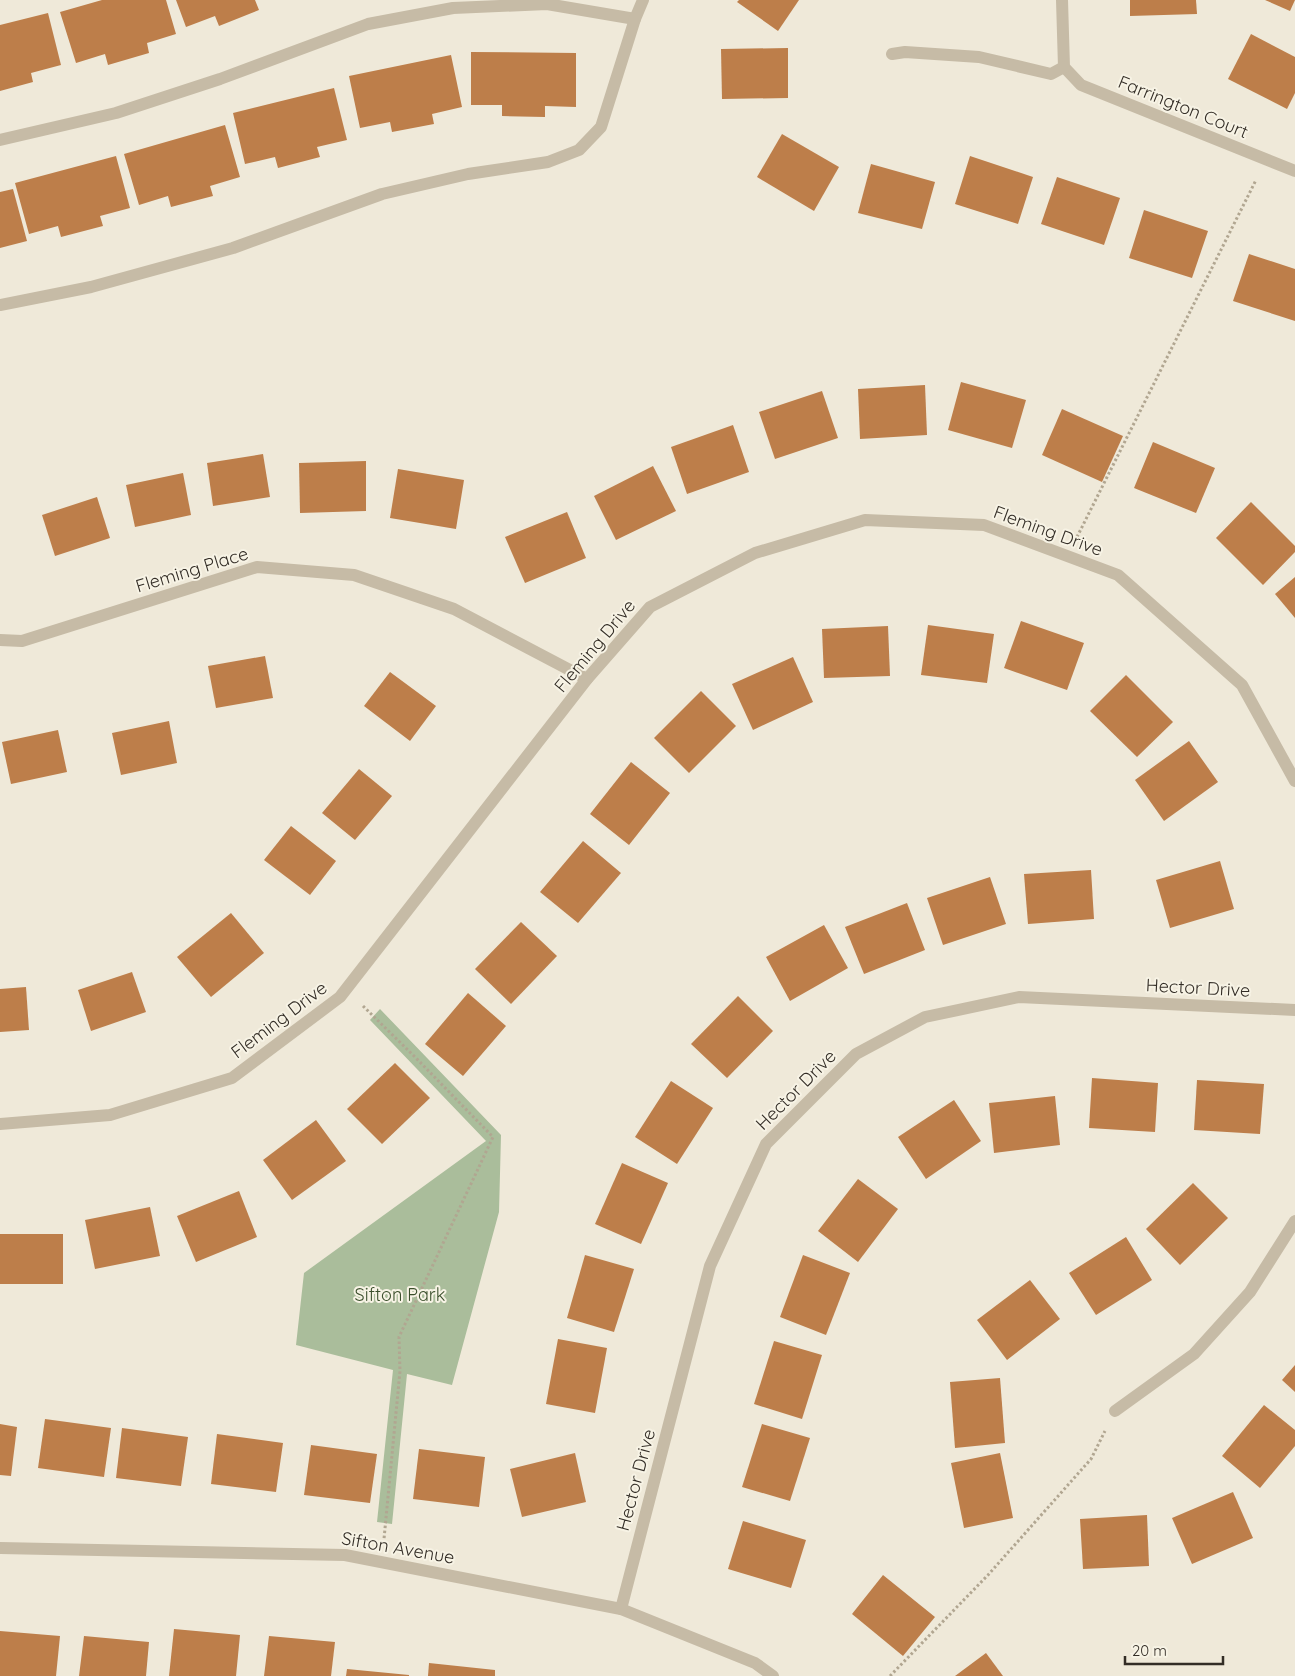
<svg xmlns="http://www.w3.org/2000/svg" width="1295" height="1676" viewBox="0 0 1295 1676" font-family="Quicksand,sans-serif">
	<rect width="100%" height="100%" fill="#efe9d9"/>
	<polygon fill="#aabd9b" points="380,1009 501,1135 499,1212 452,1385 407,1374 392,1524 377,1522 393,1370 296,1345 304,1273 486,1141 370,1020"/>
	<g fill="#bd7e4a">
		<polygon points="102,0 166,0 176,34 147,43 149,53 108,65 105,54 76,63 60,12"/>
		<polygon points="176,0 255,0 259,10 219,26 215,16 186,27"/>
		<polygon points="739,0 799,0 778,31 737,2"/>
		<polygon points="1130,0 1196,0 1197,14 1130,16"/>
		<polygon points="1265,0 1295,0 1290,11"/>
		<polygon points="48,13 61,65 31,73 33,82 0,91 0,25"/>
		<polygon points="1251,34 1295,57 1295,93 1287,109 1228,79"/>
		<polygon points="788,48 788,98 722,99 721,49"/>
		<polygon points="471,52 576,53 576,107 545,106 545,117 502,116 502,105 471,105"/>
		<polygon points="451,55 462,107 432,114 434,124 392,132 390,122 360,128 349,76"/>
		<polygon points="334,88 347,140 317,147 320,157 278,168 275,157 245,164 233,113"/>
		<polygon points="225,125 240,177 210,186 213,196 171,207 168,196 139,205 124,154"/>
		<polygon points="782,134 839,167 814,211 757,177"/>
		<polygon points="116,156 130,208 100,216 103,226 61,237 58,226 29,234 15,183"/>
		<polygon points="970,156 1033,177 1018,224 955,204"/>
		<polygon points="871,164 935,182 922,229 858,213"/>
		<polygon points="1057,177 1120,198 1104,245 1041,224"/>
		<polygon points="13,189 27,241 0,248 0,192"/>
		<polygon points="1144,210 1208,231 1192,278 1129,258"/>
		<polygon points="1249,254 1295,269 1295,321 1233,301"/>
		<polygon points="961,382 1026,400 1012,448 948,430"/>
		<polygon points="925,385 927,435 860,439 858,389"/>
		<polygon points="822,391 838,438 775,459 759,412"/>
		<polygon points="1062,409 1123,436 1102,482 1042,455"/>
		<polygon points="733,425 749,472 687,494 671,447"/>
		<polygon points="1153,442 1215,468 1196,513 1134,488"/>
		<polygon points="263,454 270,497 213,506 207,463"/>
		<polygon points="366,461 366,511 300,513 299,463"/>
		<polygon points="653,466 676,511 616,540 594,496"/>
		<polygon points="398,469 464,480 456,529 390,518"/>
		<polygon points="183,473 191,515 135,527 126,485"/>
		<polygon points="97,497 110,538 55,556 42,515"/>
		<polygon points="1251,502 1295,546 1295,552 1263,585 1216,538"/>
		<polygon points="567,512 586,558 525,583 505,537"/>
		<polygon points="1295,577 1295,618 1275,594"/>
		<polygon points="1021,621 1084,643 1067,690 1004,668"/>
		<polygon points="928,625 994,634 987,683 921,675"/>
		<polygon points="888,626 890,676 824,678 822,629"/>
		<polygon points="265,656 273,698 216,708 208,666"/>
		<polygon points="793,657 813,702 753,730 732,684"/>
		<polygon points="390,672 436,706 410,741 364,706"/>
		<polygon points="1126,675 1173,722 1137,757 1090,711"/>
		<polygon points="701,691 736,726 689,773 654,738"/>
		<polygon points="169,721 177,763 121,775 112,733"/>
		<polygon points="58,730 67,772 11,784 2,742"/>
		<polygon points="1189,741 1218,782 1164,821 1135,780"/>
		<polygon points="631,762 670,793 629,845 590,814"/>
		<polygon points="359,769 392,796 355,840 322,813"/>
		<polygon points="291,826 336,861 310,895 264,860"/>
		<polygon points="583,841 621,873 578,923 540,892"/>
		<polygon points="1220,861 1234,909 1170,928 1156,880"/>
		<polygon points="1091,870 1094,919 1028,924 1024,874"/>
		<polygon points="990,877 1006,924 943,945 927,898"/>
		<polygon points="907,903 925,950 864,974 845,927"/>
		<polygon points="231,913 264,953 211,997 177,957"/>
		<polygon points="521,922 557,956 511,1004 475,969"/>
		<polygon points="824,925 848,968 790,1001 766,957"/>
		<polygon points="132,972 146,1012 91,1031 78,990"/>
		<polygon points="26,987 29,1030 0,1032 0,989"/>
		<polygon points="468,993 506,1026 463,1076 425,1044"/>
		<polygon points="738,996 773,1031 727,1078 691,1044"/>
		<polygon points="395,1063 430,1098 382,1144 347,1109"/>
		<polygon points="1092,1078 1158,1083 1155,1132 1089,1128"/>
		<polygon points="1197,1080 1264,1084 1260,1134 1194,1130"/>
		<polygon points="671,1081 713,1108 677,1164 635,1137"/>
		<polygon points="1055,1096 1060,1145 994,1153 989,1103"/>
		<polygon points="954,1100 981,1141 926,1179 898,1137"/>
		<polygon points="316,1120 346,1161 292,1200 263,1160"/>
		<polygon points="622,1163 668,1183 641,1244 595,1224"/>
		<polygon points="858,1179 898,1209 858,1262 818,1231"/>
		<polygon points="1193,1183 1228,1218 1180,1265 1146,1229"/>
		<polygon points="239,1191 257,1237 196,1262 177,1216"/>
		<polygon points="150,1207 160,1256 95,1269 85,1220"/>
		<rect x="0" y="1234" width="63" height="50"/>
		<polygon points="1126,1237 1152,1280 1096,1315 1069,1273"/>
		<polygon points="585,1255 634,1269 614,1332 567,1318"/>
		<polygon points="803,1255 850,1273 826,1335 780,1317"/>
		<polygon points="1030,1280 1060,1319 1007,1360 977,1320"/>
		<polygon points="558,1339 607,1348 595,1413 546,1404"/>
		<polygon points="774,1341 822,1355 802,1419 754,1404"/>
		<polygon points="1295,1365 1295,1392 1282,1380"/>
		<polygon points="1000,1378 1005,1443 955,1448 950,1382"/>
		<polygon points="1264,1405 1295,1430 1295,1446 1260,1488 1222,1456"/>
		<polygon points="45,1419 111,1428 104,1477 38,1468"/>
		<polygon points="0,1424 17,1427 11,1476 0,1475"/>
		<polygon points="762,1424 810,1438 790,1501 742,1487"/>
		<polygon points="122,1428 188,1437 181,1486 116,1478"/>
		<polygon points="217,1434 283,1443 276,1492 211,1484"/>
		<polygon points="311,1445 377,1454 370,1503 304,1495"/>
		<polygon points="419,1449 485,1457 479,1507 413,1499"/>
		<polygon points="575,1453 586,1502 522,1517 510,1469"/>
		<polygon points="1000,1453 1013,1518 964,1528 951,1463"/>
		<polygon points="1233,1492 1253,1538 1192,1564 1172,1518"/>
		<polygon points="1147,1515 1149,1566 1083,1569 1080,1519"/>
		<polygon points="743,1521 806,1540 791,1588 728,1569"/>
		<polygon points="883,1575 935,1617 903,1656 852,1614"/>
		<polygon points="174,1629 240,1635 236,1676 169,1676"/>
		<polygon points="0,1631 60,1636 56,1676 0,1676"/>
		<polygon points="84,1636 149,1642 146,1676 79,1676"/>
		<polygon points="269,1636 335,1642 331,1676 264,1676"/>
		<polygon points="986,1653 1003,1676 955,1676"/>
		<polygon points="429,1663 495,1670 495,1676 428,1676"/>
		<polygon points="347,1669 409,1675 409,1676 346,1676"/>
	</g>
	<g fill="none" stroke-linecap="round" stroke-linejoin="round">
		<g stroke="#b1a691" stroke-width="3" stroke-dasharray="2.5 2.5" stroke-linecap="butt">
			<polyline points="1077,537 1256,180"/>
			<polyline points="363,1006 415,1057 493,1137 399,1337 400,1371 384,1539"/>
			<polyline points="890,1676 988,1575 1091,1459 1105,1431"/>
		</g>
		<g stroke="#c6bba6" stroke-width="12">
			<polyline points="1062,0 1064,67 1081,85 1295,171"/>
			<polyline points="892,54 905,52 979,57 1051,74 1064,67"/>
			<polyline points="0,140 116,113 220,79 368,24 453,8 547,4 635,19"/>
			<polyline points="0,305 91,287 233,248 382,194 468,174 548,162 579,150 601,127 635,19 643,0"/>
			<polyline points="0,640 22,641 257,567 354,575 454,609 587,679"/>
			<polyline points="0,1124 110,1115 232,1078 340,997 587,679 650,607 755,553 865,520 984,525 1118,575 1242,685 1295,781"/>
			<polyline points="1115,1411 1194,1354 1250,1292 1295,1221"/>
			<polyline points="0,1548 345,1555 621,1609 755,1663 773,1676"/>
			<polyline points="621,1609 710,1266 766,1144 856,1054 925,1017 1019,997 1295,1010"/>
		</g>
	</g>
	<g text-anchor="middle" stroke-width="4" stroke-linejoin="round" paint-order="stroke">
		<g font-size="18" fill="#332d26" stroke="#f7f3e5">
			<text transform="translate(1183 107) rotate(22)" y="6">Farrington Court</text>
			<text transform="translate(1048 531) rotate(20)" y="6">Fleming Drive</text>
			<text transform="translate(192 570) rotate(-17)" y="6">Fleming Place</text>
			<text transform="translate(595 646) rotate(-50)" y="6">Fleming Drive</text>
			<text transform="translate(1198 988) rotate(3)" y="6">Hector Drive</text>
			<text transform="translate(279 1020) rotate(-37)" y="6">Fleming Drive</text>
			<text transform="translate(796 1090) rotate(-45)" y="6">Hector Drive</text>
			<text transform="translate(636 1480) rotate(-75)" y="6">Hector Drive</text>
			<text transform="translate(398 1548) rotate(10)" y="6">Sifton Avenue</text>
		</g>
		<g font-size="18" fill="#3b4f2c" stroke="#f7f3e5">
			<text x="400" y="1301">Sifton Park</text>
		</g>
	</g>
	<path d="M1125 1656v8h98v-8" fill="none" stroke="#332d26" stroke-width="2.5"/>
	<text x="1132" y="1656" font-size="15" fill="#332d26" stroke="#f7f3e5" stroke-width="4" paint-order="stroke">20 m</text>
</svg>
